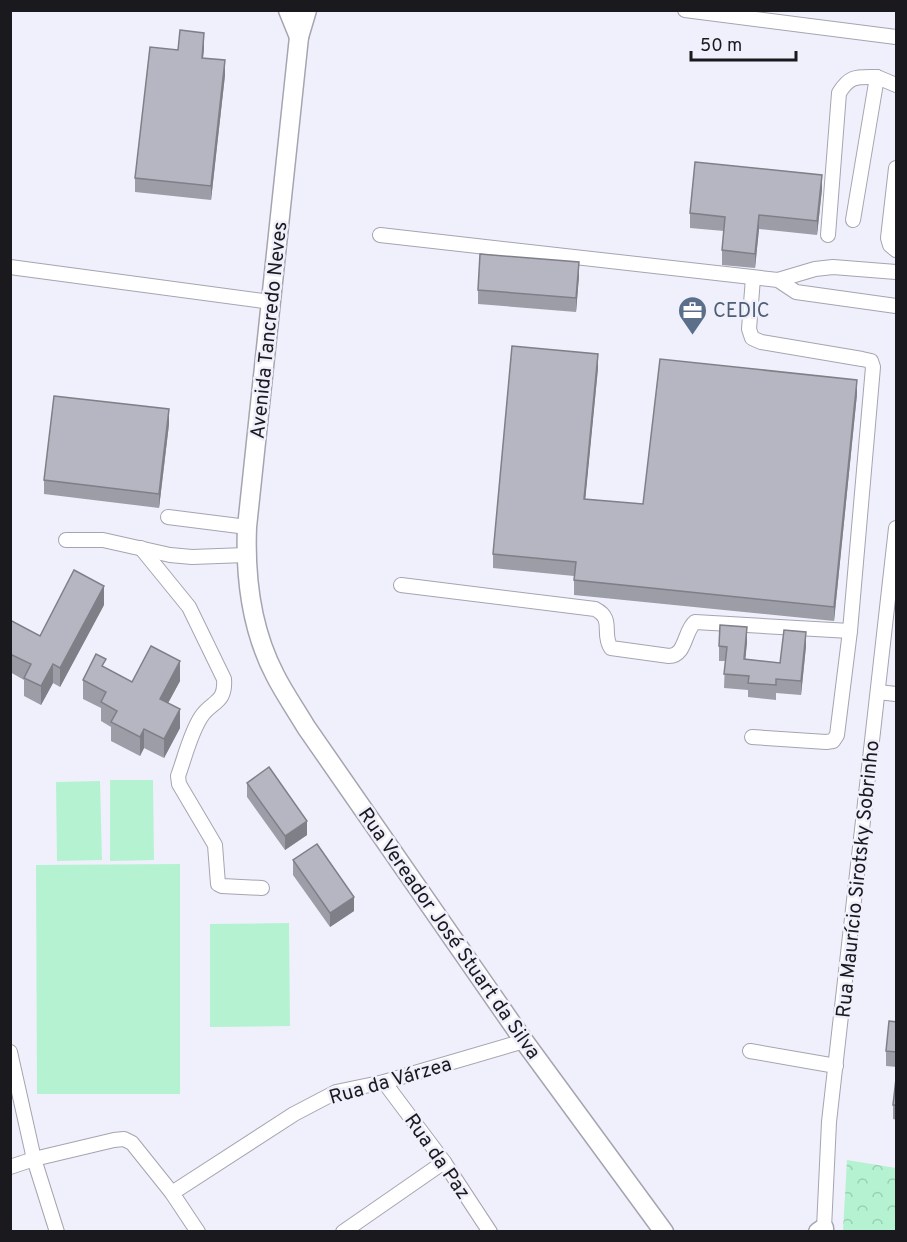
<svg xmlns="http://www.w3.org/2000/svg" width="907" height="1242" viewBox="0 0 907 1242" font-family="Overpass,sans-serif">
	<defs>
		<pattern id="forest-crowns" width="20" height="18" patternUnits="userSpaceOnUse" patternTransform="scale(1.5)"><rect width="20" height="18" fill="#b5f2d1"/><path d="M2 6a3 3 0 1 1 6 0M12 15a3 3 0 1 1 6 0" fill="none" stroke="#9bcfb3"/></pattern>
	</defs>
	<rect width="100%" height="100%" fill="#eff0fb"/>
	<polygon fill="url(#forest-crowns)" points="847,1160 896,1168 896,1231 843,1231"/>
	<g fill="#b5f2d1">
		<polygon points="110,780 153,780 154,860 110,861"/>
		<polygon points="100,781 102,860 57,861 56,782"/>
		<polygon points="180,864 180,1094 37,1094 36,865"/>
		<polygon points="289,923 290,1026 210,1027 210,924"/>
	</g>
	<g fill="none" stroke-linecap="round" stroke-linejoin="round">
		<defs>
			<g id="minor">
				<polyline points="685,10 896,37"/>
				<polyline points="896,168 888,238 890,245 896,250"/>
				<polyline points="853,220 877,77 896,85"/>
				<polyline points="380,235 778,280 796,292 896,306"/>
				<path d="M828,235L839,93C850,75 857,77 877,77"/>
				<polyline points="10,267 271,302"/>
				<polyline points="778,280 815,269 833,267 896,272"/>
				<polyline points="168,517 247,527"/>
				<polyline points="66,540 103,540 170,555 192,557 246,555"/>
				<path d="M141,548L189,607L224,679C226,704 211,701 201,717C190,734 185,757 178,776L179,784L215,845L218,884L222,886L262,888"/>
				<path d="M401,585L595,609C615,619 601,633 611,648L669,656C686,656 684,631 695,622L850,631L873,367L871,361L862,359L761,342L752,338L749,329L753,278"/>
				<polyline points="878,692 896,694"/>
				<polyline points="752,737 826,742 833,741 837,735 850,631"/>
				<polyline points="750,1051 836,1066"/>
				<polyline points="10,1052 34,1159 57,1232"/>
				<polyline points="384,1082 444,1162 490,1232"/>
				<polyline points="10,1167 34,1159 114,1140 124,1139 132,1143 172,1193 198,1232"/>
				<polyline points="172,1193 294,1114 336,1092 384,1082 524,1041"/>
				<polyline points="824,1228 829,1122 896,528"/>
				<polyline points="343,1232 444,1162"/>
			</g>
			<g id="major">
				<polyline points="288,10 299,37"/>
				<path d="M307,10L299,37L247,527C245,577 252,631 275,675C284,693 296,710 306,727L524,1041L664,1232"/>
				<polyline points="818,1232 824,1228 824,1232"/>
			</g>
		</defs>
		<use href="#minor" stroke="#a4a5b0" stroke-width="16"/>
		<use href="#major" stroke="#a4a5b0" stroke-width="21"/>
		<use href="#minor" stroke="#fff" stroke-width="14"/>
		<use href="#major" stroke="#fff" stroke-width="18"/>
	</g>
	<g fill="#9c9da6">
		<polygon points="204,47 203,58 225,75 211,200 135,192 135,178"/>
		<polygon points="822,189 817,235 759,229 755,268 722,265 722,250 724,231 690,228 690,213"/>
		<polygon points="579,276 576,312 478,304 478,290"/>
		<polygon points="598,368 585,499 643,504 857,394 834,621 574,595 574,576 493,568 493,554"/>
		<polygon points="169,424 159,508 44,494 44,480"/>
		<polygon points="104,605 60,687 53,683 41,705 24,696 24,680 10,672 10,620 40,636"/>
		<polygon points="747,642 745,659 780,663 806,646 801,695 776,693 776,700 748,697 748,690 724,688 725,661 719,661 719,646"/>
		<polygon points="106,668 132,682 180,681 168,703 180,728 164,758 144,748 140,756 111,741 111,727 101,721 101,708 83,699 83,680"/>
		<polygon points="247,783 307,835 285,850 247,797"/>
		<polygon points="293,860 354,911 330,927 293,875"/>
		<polygon points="897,1022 897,1067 886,1066 886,1051"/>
		<polygon points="897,1070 897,1120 893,1119 893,1105"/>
	</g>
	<g fill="#7f7f87">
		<polygon points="204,33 204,47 202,72 202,58"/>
		<polygon points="225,60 225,75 211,200 211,186"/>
		<polygon points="822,175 822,189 817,235 817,221"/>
		<polygon points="759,215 759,229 755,268 755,254"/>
		<polygon points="579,262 579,276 576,312 576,298"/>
		<polygon points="598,354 598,368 584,513 584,499"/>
		<polygon points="857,380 857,394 834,621 834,607"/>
		<polygon points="169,409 169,424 159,508 159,494"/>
		<polygon points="104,586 104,605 60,687 60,668"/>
		<polygon points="747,627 747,642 744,674 744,659"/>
		<polygon points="806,632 806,646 801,695 801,681"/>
		<polygon points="180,661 180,681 160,718 160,699"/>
		<polygon points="53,664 53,683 41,705 41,686"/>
		<polygon points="180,709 180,728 164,758 164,739"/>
		<polygon points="144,729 144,748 140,756 140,737"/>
		<polygon points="307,821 307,835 285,850 285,836"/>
		<polygon points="354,897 354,911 330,927 330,913"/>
	</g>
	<g fill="#b5b6c1" stroke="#7f7f87" stroke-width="1.5">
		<polygon points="180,30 204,33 202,58 225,60 211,186 135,178 150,47 178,50"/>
		<polygon points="695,162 822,175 817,221 759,215 755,254 722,250 725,217 690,213"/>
		<polygon points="480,254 579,262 576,298 478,290"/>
		<polygon points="512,346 598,354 584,499 643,504 660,359 857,380 834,607 574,580 576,562 493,554"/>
		<polygon points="54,396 169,409 159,494 44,480"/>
		<polygon points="74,570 104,586 60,668 53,664 41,686 24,678 31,664 10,654 10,620 40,636"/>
		<polygon points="720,625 747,627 744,659 780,663 784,630 806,632 801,681 776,679 776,685 748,683 749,676 724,674 727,647 719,646"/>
		<polygon points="151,646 180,661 160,699 180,709 164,739 144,729 140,737 111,722 117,711 101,702 106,692 83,680 96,654 106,659 102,666 132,682"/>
		<polygon points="269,767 307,821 285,836 247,783"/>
		<polygon points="317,844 354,897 330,913 293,860"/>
		<polygon points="889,1021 897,1022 897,1052 886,1051"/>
		<polygon points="897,1070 897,1105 893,1105"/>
	</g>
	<defs>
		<symbol id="office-pin" viewBox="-11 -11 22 30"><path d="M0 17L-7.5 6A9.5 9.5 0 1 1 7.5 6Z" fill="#5c6f8a" stroke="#eff0fb"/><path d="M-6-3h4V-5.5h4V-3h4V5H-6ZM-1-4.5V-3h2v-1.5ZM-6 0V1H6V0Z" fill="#fff"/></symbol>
	</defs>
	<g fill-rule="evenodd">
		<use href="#office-pin" x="676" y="294" width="33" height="45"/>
	</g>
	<g text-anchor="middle" stroke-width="5" stroke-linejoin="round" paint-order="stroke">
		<g font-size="20" fill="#4e5e75" stroke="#eff0fb" text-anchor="start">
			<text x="713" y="317">CEDIC</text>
		</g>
		<g font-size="20" fill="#1a1a1e" stroke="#eff0fb">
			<text transform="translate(268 330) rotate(-84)" y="7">Avenida Tancredo Neves</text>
			<text transform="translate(857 879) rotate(-84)" y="7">Rua Maurício Sirotsky Sobrinho</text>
			<text transform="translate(450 933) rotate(55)" y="7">Rua Vereador José Stuart da Silva</text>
			<text transform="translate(390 1080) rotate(-16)" y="7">Rua da Várzea</text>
			<text transform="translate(438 1156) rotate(55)" y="7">Rua da Paz</text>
		</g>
	</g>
	<rect width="907" height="1242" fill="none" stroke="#1a1a1e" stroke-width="24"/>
	<path d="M691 51v9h105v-9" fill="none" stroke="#1a1a1e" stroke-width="3"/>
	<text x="700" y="51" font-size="18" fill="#1a1a1e" stroke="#eff0fb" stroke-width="4.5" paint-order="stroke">50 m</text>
</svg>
